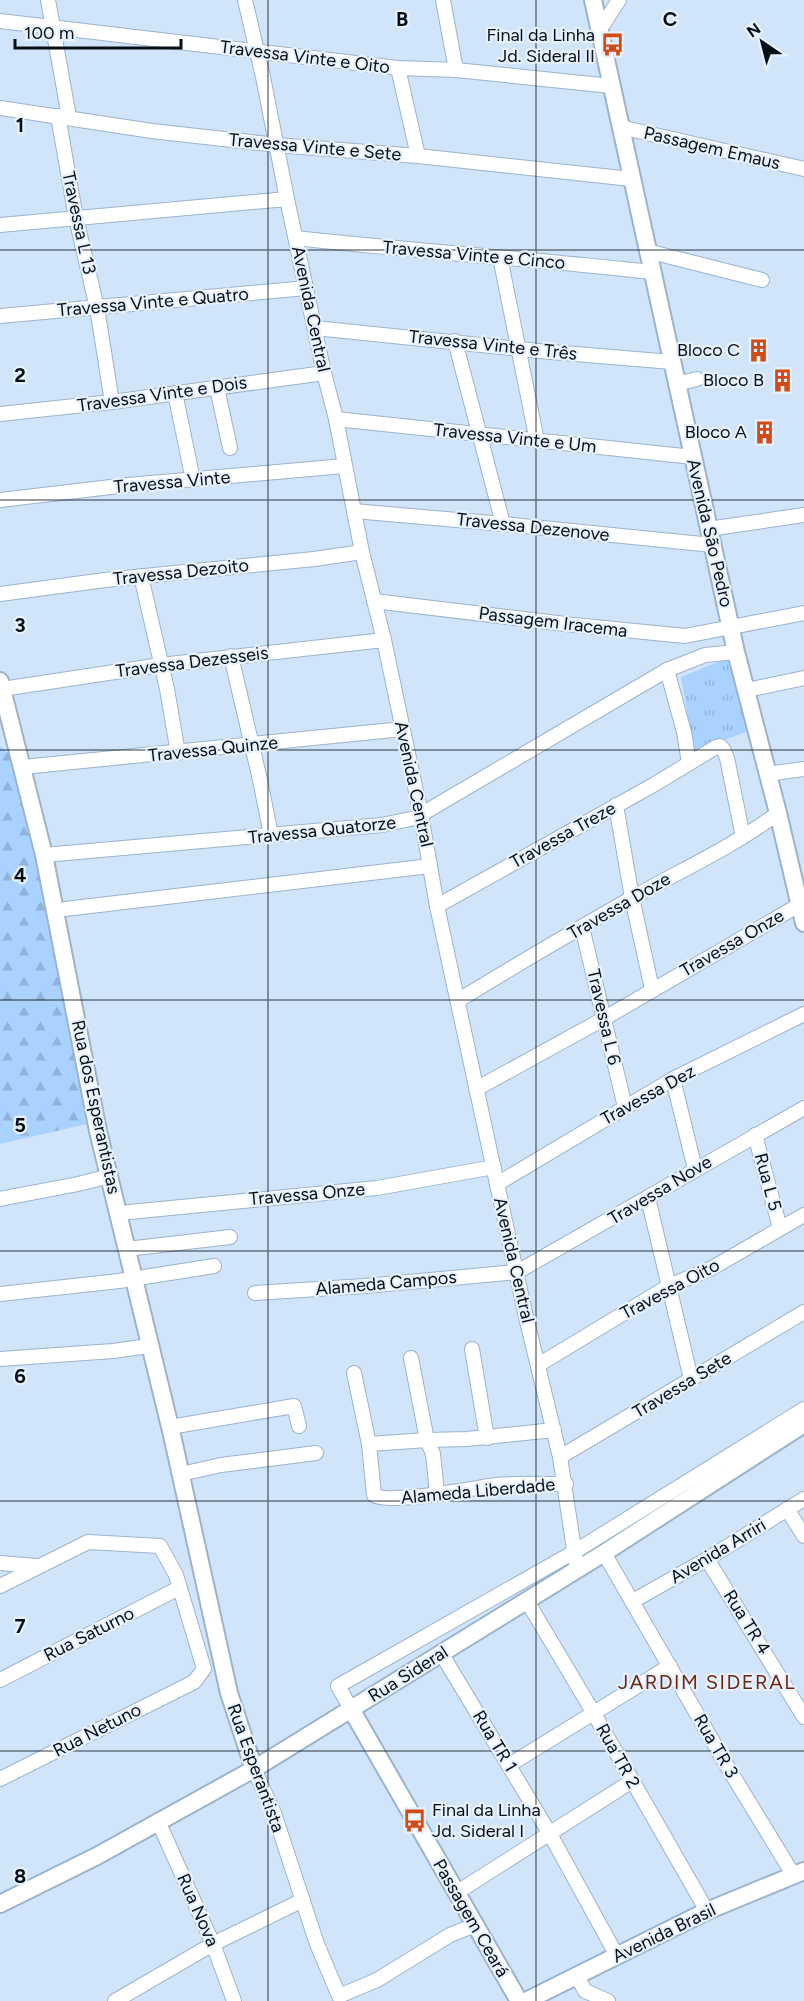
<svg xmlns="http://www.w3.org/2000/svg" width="804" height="2001" viewBox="0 0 804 2001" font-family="Figtree,sans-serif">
	<defs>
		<pattern id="grass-tufts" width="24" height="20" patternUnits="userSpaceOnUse" patternTransform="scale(1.5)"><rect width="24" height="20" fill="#a9d3fe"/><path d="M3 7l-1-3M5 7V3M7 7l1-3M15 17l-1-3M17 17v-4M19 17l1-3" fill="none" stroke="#90b4d9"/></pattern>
		<pattern id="forest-firs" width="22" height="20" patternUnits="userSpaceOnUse" patternTransform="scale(1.5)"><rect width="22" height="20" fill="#a9d3fe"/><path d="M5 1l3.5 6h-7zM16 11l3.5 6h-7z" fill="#90b4d9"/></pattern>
	</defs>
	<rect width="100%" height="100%" fill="#d1e5fa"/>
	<polygon fill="url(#grass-tufts)" points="730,657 748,731 694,752 681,677"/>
	<polygon fill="url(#forest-firs)" points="0,746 16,760 96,1122 0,1144"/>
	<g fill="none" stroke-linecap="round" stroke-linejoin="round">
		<defs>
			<g id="minor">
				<polyline points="48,0 69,117"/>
				<polyline points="245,0 263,77 287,199 324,373 336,419 362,552 384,640 421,815 437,906 497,1184 526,1317 560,1457 577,1569"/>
				<polyline points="443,0 456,70"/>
				<polyline points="0,21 398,68 456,70 611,86"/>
				<polyline points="599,31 619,0"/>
				<polyline points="398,68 418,156"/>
				<polyline points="0,108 152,131 277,145 418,156 631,179"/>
				<polyline points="58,116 76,218 97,308 112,402"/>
				<polyline points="620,127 804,169"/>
				<polyline points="0,225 287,199"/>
				<path d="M296,238C414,251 533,259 651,272"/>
				<polyline points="647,251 762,280"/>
				<polyline points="500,257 537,441"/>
				<polyline points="0,316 307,288"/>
				<polyline points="315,328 539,351 672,362"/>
				<polyline points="455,341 503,524"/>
				<polyline points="676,384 697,379"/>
				<polyline points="217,388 230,448"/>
				<polyline points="175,393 193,480"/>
				<polyline points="0,414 112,402 324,373"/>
				<polyline points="336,419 693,457"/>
				<polyline points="0,500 128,485 344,466"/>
				<polyline points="354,511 503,524 712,545"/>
				<polyline points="708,529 804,515"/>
				<polyline points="141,576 167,689 178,753"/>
				<polyline points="0,594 105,580 314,559 362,552"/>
				<polyline points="374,601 574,625 685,636 804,613"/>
				<polyline points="231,656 260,780 271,835"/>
				<polyline points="667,670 684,732 689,763"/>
				<polyline points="2,689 161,665 384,640"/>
				<polyline points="747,690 804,678"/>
				<polyline points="23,767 403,729"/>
				<polyline points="767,774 804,769"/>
				<polyline points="616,805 632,898 652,989"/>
				<polyline points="44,855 382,825 415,818 667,670 705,655 736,652"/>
				<polyline points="437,906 655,784 716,747 720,746 723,749 727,758 743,837"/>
				<polyline points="65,909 430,866"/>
				<polyline points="582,927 625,1107"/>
				<path d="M459,1000C516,965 574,931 632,898C681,870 733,847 778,813"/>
				<polyline points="673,1079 695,1169"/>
				<polyline points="476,1089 605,1018 799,905"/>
				<polyline points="755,1135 780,1228"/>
				<polyline points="497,1184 673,1079 804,1014"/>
				<polyline points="648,1198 691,1379"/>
				<polyline points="0,1199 78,1184 110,1176"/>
				<polyline points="119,1213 377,1188 494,1167"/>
				<polyline points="127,1249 230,1237"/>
				<polyline points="255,1293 365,1286 517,1272 804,1108"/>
				<polyline points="0,1294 119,1281 214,1266"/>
				<polyline points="472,1349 487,1438"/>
				<polyline points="411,1358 427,1440 433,1454 437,1493"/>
				<polyline points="0,1359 113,1351 149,1346"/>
				<polyline points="538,1365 669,1286 712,1268 804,1215"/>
				<path d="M354,1373L369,1444L374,1495C389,1505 474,1488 496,1485C519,1483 543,1484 566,1484"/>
				<polyline points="170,1427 294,1406 299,1426"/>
				<polyline points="369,1444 427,1440 467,1439 554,1430"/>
				<polyline points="560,1457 804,1312"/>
				<polyline points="181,1474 221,1465 316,1453"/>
				<polyline points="787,1509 804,1536"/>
				<polyline points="604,1553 727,1766 794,1876"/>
				<polyline points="707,1559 804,1717"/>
				<polyline points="0,1563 37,1566"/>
				<polyline points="0,1586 88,1542 160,1546 176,1575 204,1669 194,1682 0,1779"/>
				<polyline points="527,1601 593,1712 707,1911"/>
				<polyline points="633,1601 707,1559 804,1499"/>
				<polyline points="441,1653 550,1834 617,1956"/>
				<polyline points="0,1680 179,1588"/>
				<polyline points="351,1709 338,1686 574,1552 804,1409"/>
				<polyline points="509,1765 670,1666"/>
				<polyline points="254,1769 274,1813 317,1944 339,1996 377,1980 450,1935 475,1925"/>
				<polyline points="158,1821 213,1944 234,2001"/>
				<polyline points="456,1893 632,1781"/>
				<polyline points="577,1976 585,1991 608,2001"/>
				<polyline points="115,2001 213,1944 303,1900"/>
			</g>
			<g id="major">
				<polyline points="593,0 736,652 778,813 804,923"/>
				<polyline points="0,681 44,855 98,1131 172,1435 229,1693 254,1769"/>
				<polyline points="351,1709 519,2001"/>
				<polyline points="0,1904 97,1856 254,1769 604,1553 804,1424"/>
				<polyline points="526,2001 707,1911 804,1871"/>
			</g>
		</defs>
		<use href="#minor" stroke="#9bb3cc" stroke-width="16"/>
		<use href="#major" stroke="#9bb3cc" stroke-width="20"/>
		<use href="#minor" stroke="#fff" stroke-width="14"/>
		<use href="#major" stroke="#fff" stroke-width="16"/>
	</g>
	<path fill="none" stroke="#060f17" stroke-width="1.5" stroke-opacity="0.55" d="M268,0V2001M536,0V2001M0,250H804M0,500H804M0,750H804M0,1000H804M0,1251H804M0,1501H804M0,1751H804"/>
	<defs>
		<symbol id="bus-bare" viewBox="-9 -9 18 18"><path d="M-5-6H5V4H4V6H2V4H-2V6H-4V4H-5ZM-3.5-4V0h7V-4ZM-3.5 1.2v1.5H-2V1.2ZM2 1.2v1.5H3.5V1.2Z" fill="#d24b16" stroke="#e7f1fc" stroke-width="2.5" paint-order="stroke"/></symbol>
		<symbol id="building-bare" viewBox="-9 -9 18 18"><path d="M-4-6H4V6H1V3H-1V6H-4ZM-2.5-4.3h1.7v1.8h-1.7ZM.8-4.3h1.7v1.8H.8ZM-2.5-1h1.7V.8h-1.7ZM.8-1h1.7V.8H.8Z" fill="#d24b16" stroke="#e7f1fc" stroke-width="2.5" paint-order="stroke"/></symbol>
	</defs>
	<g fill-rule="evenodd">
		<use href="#bus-bare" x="596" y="28" width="33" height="33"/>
		<use href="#building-bare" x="742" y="334" width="33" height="33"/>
		<use href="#building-bare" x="766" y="364" width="33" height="33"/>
		<use href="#building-bare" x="748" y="416" width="33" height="33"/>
		<use href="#bus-bare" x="398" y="1804" width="33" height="33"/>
	</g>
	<g text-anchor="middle" stroke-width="4.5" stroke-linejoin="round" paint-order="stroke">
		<g font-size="18" fill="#060f17" stroke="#e7f1fc" text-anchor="end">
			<text x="595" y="41">Final da Linha<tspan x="595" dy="21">Jd. Sideral II</tspan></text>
			<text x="740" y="356">Bloco C</text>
			<text x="764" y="386">Bloco B</text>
			<text x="747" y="438">Bloco A</text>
			<text x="432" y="1816" text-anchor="start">Final da Linha<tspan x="432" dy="21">Jd. Sideral I</tspan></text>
		</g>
		<g font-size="18" fill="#060f17" stroke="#e7f1fc">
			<text transform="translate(305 57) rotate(7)" y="6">Travessa Vinte e Oito</text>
			<text transform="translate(315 147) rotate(5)" y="6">Travessa Vinte e Sete</text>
			<text transform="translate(712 148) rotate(13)" y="6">Passagem Emaus</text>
			<text transform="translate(79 223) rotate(78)" y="6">Travessa L 13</text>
			<text transform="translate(474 255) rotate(5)" y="6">Travessa Vinte e Cinco</text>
			<text transform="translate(153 302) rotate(-5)" y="6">Travessa Vinte e Quatro</text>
			<text transform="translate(311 309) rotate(78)" y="6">Avenida Central</text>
			<text transform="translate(493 345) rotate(6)" y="6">Travessa Vinte e Três</text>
			<text transform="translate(162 394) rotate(-8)" y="6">Travessa Vinte e Dois</text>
			<text transform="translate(515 438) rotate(6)" y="6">Travessa Vinte e Um</text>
			<text transform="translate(172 482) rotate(-5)" y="6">Travessa Vinte</text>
			<text transform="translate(533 527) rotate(6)" y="6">Travessa Dezenove</text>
			<text transform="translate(710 533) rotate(77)" y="6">Avenida São Pedro</text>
			<text transform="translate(181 572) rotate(-6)" y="6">Travessa Dezoito</text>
			<text transform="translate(553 622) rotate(7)" y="6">Passagem Iracema</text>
			<text transform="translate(192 662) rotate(-7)" y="6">Travessa Dezesseis</text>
			<text transform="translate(213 749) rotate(-6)" y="6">Travessa Quinze</text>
			<text transform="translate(414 784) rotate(78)" y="6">Avenida Central</text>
			<text transform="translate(322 830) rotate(-6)" y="6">Travessa Quatorze</text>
			<text transform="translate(563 835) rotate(-29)" y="6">Travessa Treze</text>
			<text transform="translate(619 906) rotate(-30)" y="6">Travessa Doze</text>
			<text transform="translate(732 943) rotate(-30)" y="6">Travessa Onze</text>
			<text transform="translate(604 1017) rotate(77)" y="6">Travessa L 6</text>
			<text transform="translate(648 1095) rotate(-29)" y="6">Travessa Dez</text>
			<text transform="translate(96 1107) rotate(78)" y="6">Rua dos Esperantistas</text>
			<text transform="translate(768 1182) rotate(75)" y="6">Rua L 5</text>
			<text transform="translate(660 1190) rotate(-31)" y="6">Travessa Nove</text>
			<text transform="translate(307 1194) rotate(-5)" y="6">Travessa Onze</text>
			<text transform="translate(514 1260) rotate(77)" y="6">Avenida Central</text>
			<text transform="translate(386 1283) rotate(-5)" y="6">Alameda Campos</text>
			<text transform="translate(670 1289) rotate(-28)" y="6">Travessa Oito</text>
			<text transform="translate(682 1385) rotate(-31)" y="6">Travessa Sete</text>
			<text transform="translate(478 1491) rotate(-5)" y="6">Alameda Liberdade</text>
			<text transform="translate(718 1551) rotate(-31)" y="6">Avenida Arriri</text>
			<text transform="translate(747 1622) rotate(58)" y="6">Rua TR 4</text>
			<text transform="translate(89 1634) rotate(-27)" y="6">Rua Saturno</text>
			<text transform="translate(408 1674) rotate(-32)" y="6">Rua Sideral</text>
			<text transform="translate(97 1730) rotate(-27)" y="6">Rua Netuno</text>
			<text transform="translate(495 1741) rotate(59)" y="6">Rua TR 1</text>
			<text transform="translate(716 1746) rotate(60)" y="6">Rua TR 3</text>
			<text transform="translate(618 1756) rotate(61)" y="6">Rua TR 2</text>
			<text transform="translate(256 1768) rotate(70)" y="6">Rua Esperantista</text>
			<text transform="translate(198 1910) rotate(66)" y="6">Rua Nova</text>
			<text transform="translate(471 1918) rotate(60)" y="6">Passagem Ceará</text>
			<text transform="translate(664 1933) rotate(-26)" y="6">Avenida Brasil</text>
		</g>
		<g font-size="20" letter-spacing="1.5" fill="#6b2913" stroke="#e7f1fc">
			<text x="707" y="1689">JARDIM SIDERAL</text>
		</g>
	</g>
	<g font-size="20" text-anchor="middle" font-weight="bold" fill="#060f17" stroke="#e7f1fc" stroke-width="4.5" stroke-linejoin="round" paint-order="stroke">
		<text x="402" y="26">B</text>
		<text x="670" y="26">C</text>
		<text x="20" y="132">1</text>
		<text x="20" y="382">2</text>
		<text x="20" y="632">3</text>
		<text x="20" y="882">4</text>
		<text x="20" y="1132">5</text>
		<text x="20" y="1383">6</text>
		<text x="20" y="1633">7</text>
		<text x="20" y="1883">8</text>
	</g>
	<g transform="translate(762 42) rotate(325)" stroke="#e7f1fc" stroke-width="4.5" paint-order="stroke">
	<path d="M0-4.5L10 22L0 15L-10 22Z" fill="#060f17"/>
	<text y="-9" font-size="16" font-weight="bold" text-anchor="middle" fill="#060f17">N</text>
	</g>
	<path d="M15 39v9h166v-9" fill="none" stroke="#060f17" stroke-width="3"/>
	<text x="24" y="39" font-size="18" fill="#060f17" stroke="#e7f1fc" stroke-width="4.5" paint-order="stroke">100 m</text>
</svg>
